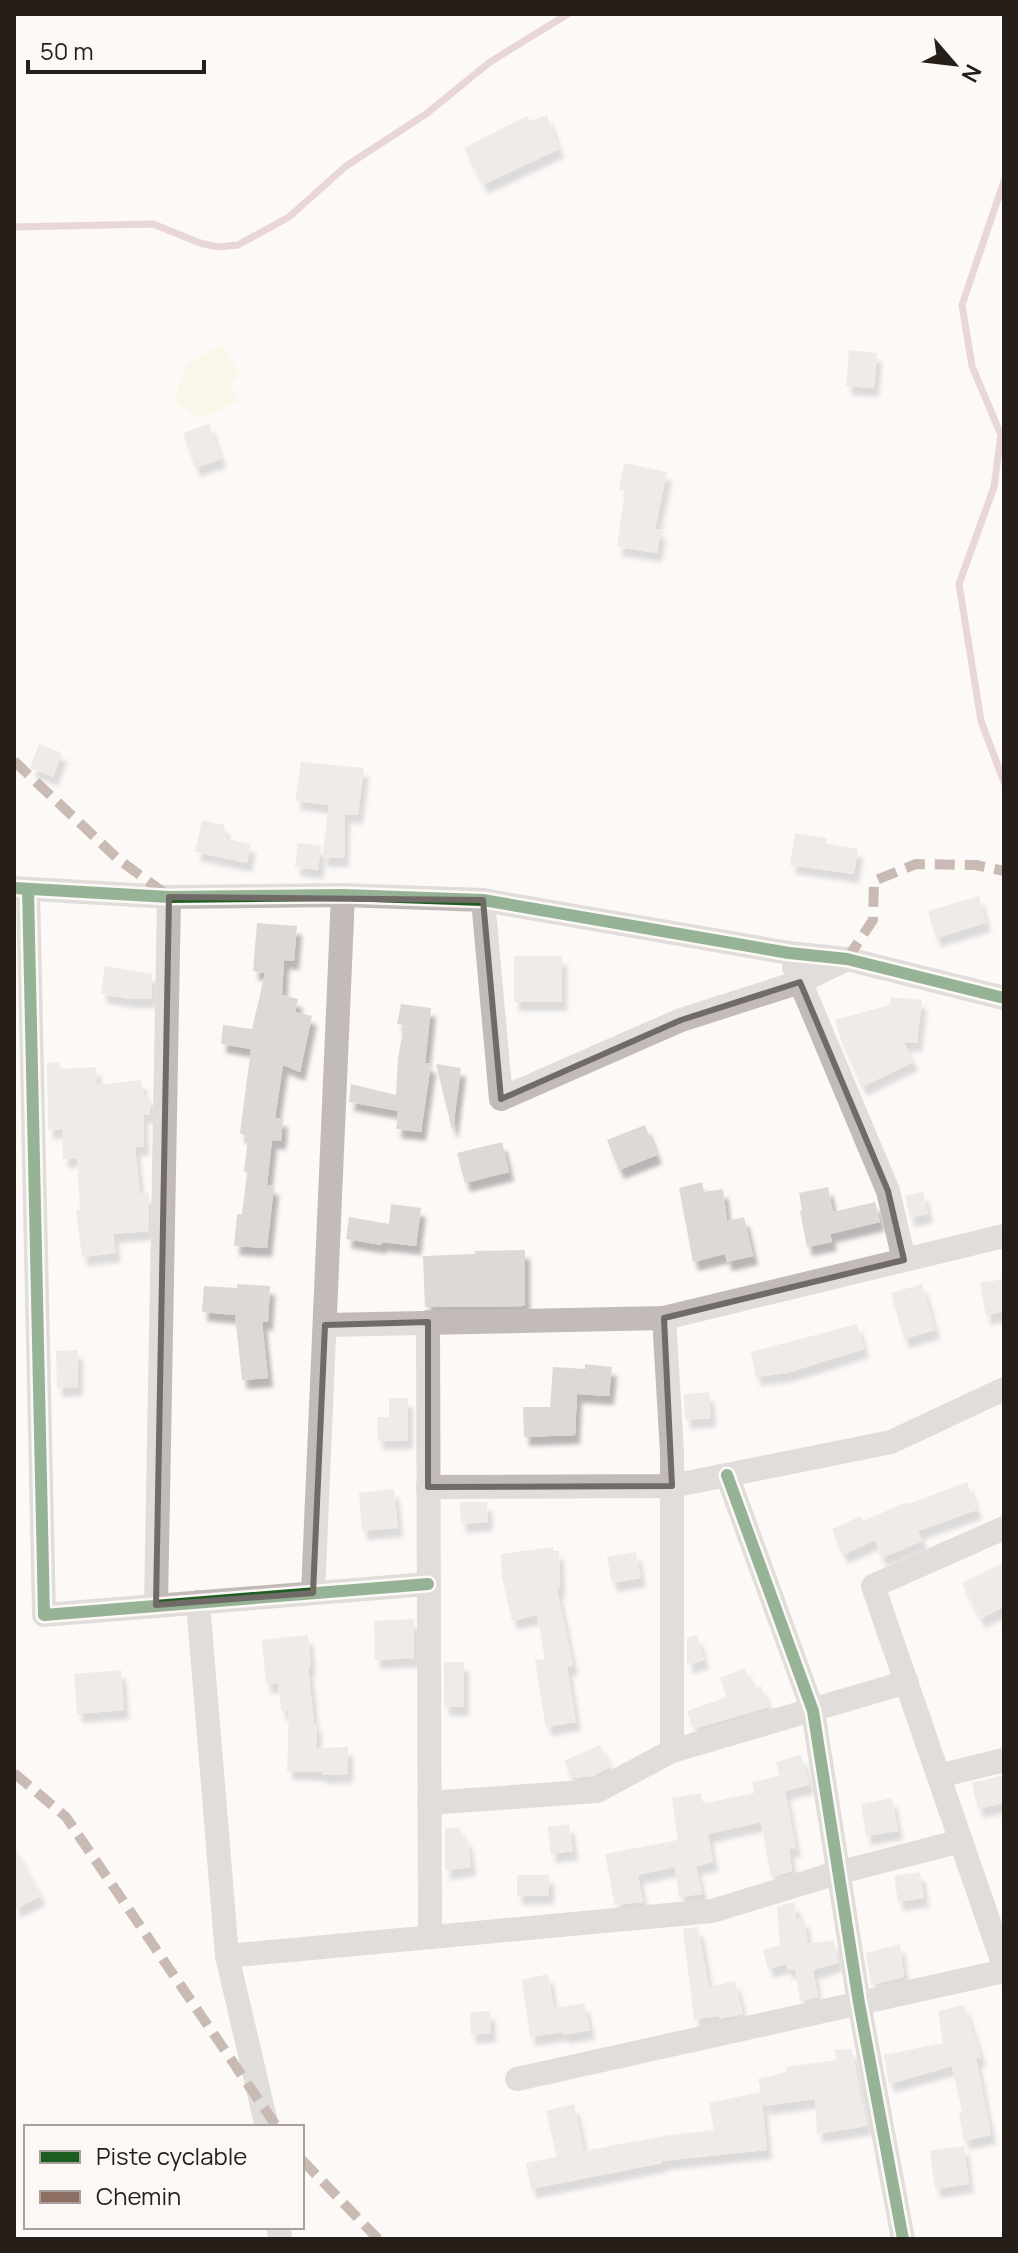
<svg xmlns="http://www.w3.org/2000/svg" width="1018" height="2253" viewBox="0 0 1018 2253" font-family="Manrope,sans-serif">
	<defs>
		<filter id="shadow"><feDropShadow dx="5" dy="9" stdDeviation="2" flood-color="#0004"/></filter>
	</defs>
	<rect width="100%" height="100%" fill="#fcf9f7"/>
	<polygon fill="#f6f2da" points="223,345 240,376 231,383 238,401 199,419 174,401 186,365"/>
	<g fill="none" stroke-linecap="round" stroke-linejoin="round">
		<g stroke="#d1aab3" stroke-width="7">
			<polyline points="1004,181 962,305 972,366 1001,435 994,487 959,584 981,721 1004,782"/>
			<polyline points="14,227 153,224 200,243 218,247 238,245 289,217 346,166 426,114 490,62 568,14"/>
		</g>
	</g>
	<g fill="#ddd9d4" filter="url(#shadow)">
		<polygon points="547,115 559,149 483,185 464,148 527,116 529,121"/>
		<polygon points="849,350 877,353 874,388 846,386"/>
		<polygon points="209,424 221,459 195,468 183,433"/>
		<polygon points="624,463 667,472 655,529 661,529 657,553 617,547 625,491 619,490"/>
		<polygon points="39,744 62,753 53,777 30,768"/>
		<polygon points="301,762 364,768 358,815 345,814 344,858 322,858 329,805 295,801"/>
		<polygon points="202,820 224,825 227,839 251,844 247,863 195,852"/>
		<polygon points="795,833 827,838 826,844 858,849 854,874 790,865"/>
		<polygon points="298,843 321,846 318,870 295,867"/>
		<polygon points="979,896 986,923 936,938 928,911"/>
		<polygon points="257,923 297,926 294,961 284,960 282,995 298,999 295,1012 312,1016 300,1072 283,1065 275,1118 283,1118 281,1141 272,1140 267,1185 274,1186 267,1248 234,1246 237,1214 242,1214 247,1173 244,1172 248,1138 240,1133 251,1049 221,1044 223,1025 252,1029 265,973 253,971"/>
		<rect x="514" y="956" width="48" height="46"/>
		<polygon points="105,966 152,974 151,999 129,999 101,994"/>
		<polygon points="891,997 922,1000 917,1043 904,1042 913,1062 862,1087 840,1037 835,1020 890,1005"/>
		<polygon points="401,1004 431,1008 425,1063 431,1064 421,1132 396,1129 398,1111 349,1102 351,1084 396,1095 398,1058 404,1025 397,1024"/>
		<polygon points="59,1062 60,1069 96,1067 97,1085 141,1080 144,1095 150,1097 150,1115 143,1114 144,1147 135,1147 140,1194 149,1193 148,1231 113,1234 116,1253 82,1257 76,1210 80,1209 77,1158 63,1159 62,1129 48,1130 47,1063"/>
		<polygon points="436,1064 461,1068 453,1129 452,1129"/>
		<polygon points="645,1125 657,1155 619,1170 607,1140"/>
		<polygon points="502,1142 509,1172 465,1183 457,1153"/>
		<polygon points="702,1182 704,1192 723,1189 727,1221 744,1217 753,1256 727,1262 725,1254 693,1262 679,1188"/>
		<polygon points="828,1187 833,1212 875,1202 880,1222 830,1234 832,1242 807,1247 800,1211 802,1210 799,1193"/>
		<polygon points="923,1192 928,1214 910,1218 905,1196"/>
		<polygon points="391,1204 421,1208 416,1246 382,1242 382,1245 346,1239 349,1217 389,1224"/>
		<polygon points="525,1250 525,1306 425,1307 423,1256 475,1254 475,1251"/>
		<polygon points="1004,1279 1004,1311 986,1316 980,1283"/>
		<polygon points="237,1284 270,1286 268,1322 262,1321 268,1378 242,1380 235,1315 202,1312 204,1286 237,1288"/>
		<polygon points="922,1284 935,1330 904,1339 891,1293"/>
		<polygon points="857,1324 864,1349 787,1373 756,1377 751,1352"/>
		<polygon points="78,1350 78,1387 57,1388 56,1351"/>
		<polygon points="585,1364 612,1367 609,1396 577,1394 575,1435 524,1437 523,1407 550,1407 553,1367 585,1369"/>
		<polygon points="709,1392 711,1418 685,1420 684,1394"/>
		<polygon points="389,1398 408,1398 408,1440 378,1441 377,1417 389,1417"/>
		<polygon points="967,1482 977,1510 918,1531 923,1541 881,1558 875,1540 843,1555 832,1529 861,1516 863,1521 907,1502 908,1504"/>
		<polygon points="394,1489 398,1528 362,1531 359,1493"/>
		<polygon points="460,1502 487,1502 488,1522 461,1524"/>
		<polygon points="553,1547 553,1551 559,1551 560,1588 557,1589 573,1666 567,1667 576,1722 546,1727 535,1660 545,1659 537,1615 512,1621 502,1576 501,1554"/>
		<polygon points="636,1552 641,1578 612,1583 607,1557"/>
		<polygon points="1004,1562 1004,1607 980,1619 962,1583"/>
		<polygon points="414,1619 414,1658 375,1660 374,1621"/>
		<polygon points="308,1635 311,1666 308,1667 314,1723 317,1723 316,1748 348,1747 348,1774 322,1775 322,1772 287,1771 289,1710 281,1711 278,1684 266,1684 262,1640"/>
		<polygon points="697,1635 704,1660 687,1665 687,1638"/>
		<rect x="444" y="1662" width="20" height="45"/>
		<polygon points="745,1668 753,1689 761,1686 769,1707 693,1729 687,1711 727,1697 720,1678"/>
		<polygon points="121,1670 124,1710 77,1714 74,1674"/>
		<polygon points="600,1745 610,1767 593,1776 571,1778 564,1761"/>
		<polygon points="801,1755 809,1785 785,1791 796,1848 789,1849 792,1871 771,1877 761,1822 708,1834 713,1862 696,1866 702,1894 679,1897 675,1867 638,1875 643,1902 615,1905 605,1854 678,1840 672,1798 701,1793 702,1804 754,1793 752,1782 780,1776 776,1762"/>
		<polygon points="1004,1775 1004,1803 978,1809 972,1783"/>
		<polygon points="892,1798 898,1831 866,1836 861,1804"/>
		<polygon points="569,1824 573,1851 551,1854 548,1827"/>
		<polygon points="459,1827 463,1838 467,1838 471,1867 445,1871 445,1829"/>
		<polygon points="14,1846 41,1896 14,1910"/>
		<polygon points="920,1872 924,1898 898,1902 894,1876"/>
		<polygon points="517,1875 549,1875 549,1895 517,1896"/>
		<polygon points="795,1902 796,1919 804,1918 808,1944 834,1940 838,1963 813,1970 818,1997 800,2001 795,1969 788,1970 786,1964 768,1969 763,1950 780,1945 777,1907"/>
		<polygon points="698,1927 709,1987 735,1981 743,2014 719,2019 719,2016 694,2019 683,1929"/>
		<polygon points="900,1944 904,1977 871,1985 866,1953"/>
		<polygon points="548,1974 554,2008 584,2003 590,2030 564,2035 563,2032 530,2037 522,1980"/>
		<polygon points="964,2005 981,2057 976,2058 991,2135 964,2141 959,2113 962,2112 952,2066 889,2084 884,2055 943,2043 938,2011"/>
		<polygon points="490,2011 491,2033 471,2035 470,2012"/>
		<polygon points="852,2049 867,2126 817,2134 815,2099 764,2106 758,2079 787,2072 786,2067 836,2060 835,2050"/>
		<polygon points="761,2092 767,2150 662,2161 662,2163 531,2189 526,2163 557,2157 546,2111 574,2104 584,2151 664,2136 714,2130 709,2103"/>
		<polygon points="964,2146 969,2184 935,2189 930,2151"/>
	</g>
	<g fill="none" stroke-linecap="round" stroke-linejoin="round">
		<g stroke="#c2bbb9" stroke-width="24">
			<polyline points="14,888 169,897 343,895 483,900 789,953 847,959 1004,998"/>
			<polyline points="28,889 44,1615 428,1584"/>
			<polyline points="483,900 501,1099 681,1020 800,982 847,959"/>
			<polyline points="794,967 888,1191 904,1260"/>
			<polyline points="664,1318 672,1452 672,1751"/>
			<polyline points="428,1322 430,1937"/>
			<polyline points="325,1325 664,1318 1004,1236"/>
			<polyline points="727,1475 813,1711 859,2003 903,2239"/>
			<polyline points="428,1487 672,1486 891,1442 1004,1389"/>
			<polyline points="1004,1528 873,1586 1004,1966"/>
			<polyline points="313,1593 343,895"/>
			<polyline points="198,1602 227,1956 267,2127"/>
			<polyline points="156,1605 169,897"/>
			<polyline points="939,1776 1004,1760"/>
			<polyline points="429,1803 597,1791 672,1751 907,1682"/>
			<polyline points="227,1956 712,1911 837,1873 961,1841"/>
			<polyline points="517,2079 1004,1971"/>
			<polyline points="279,2227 280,2239"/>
		</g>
		<g stroke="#8d6e63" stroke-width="10" stroke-dasharray="20 10" stroke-linecap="butt">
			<polyline points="14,761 118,859 167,895"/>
			<polyline points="847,959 873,920 874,881 916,864 976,865 1004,871"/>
			<polyline points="14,1773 66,1817 277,2127"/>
			<polyline points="302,2160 378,2239"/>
		</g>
		<defs>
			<g id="cycleway">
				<polyline points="14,888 169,897 343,895 483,900 789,953 847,959 1004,998"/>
				<polyline points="28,889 44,1615 428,1584"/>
				<polyline points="727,1475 813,1711 859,2003 903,2239"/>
			</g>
		</defs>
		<use href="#cycleway" stroke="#fdf8f6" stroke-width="17"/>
		<use href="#cycleway" stroke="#1b5e20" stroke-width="12"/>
	</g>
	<path d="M0 0H1018V2253H0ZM169,897L483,900L501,1099L681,1020L800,982L888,1191L904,1260L664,1318L672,1486L428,1487V1322L325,1325L313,1593L156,1605Z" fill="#fcf9f7" fill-opacity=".55" fill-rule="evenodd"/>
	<path fill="none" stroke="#716b67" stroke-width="6" stroke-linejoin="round" d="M169,897L483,900L501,1099L681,1020L800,982L888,1191L904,1260L664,1318L672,1486L428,1487V1322L325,1325L313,1593L156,1605Z"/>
	<rect width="1018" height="2253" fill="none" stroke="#261e19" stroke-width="32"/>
	<rect x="24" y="2125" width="280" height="104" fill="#fdf8f6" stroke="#a7a19e" stroke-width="2"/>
	<rect x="40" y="2151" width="40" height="12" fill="#1b5e20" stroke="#a7a19e" stroke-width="2"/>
	<text x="96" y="2165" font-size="24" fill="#261e19">Piste cyclable</text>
	<rect x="40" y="2191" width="40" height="12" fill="#8d6e63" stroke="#a7a19e" stroke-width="2"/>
	<text x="96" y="2205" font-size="24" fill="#261e19">Chemin</text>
	<g transform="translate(954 64) rotate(118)" stroke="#fdf8f6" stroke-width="6" paint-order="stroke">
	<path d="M0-6L14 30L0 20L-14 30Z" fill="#261e19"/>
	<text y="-12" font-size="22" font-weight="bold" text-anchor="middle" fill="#261e19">N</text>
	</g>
	<path d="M28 60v12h176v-12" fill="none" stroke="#261e19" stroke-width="4"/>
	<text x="40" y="60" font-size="24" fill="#261e19" stroke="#fdf8f6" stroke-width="6" paint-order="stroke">50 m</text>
</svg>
